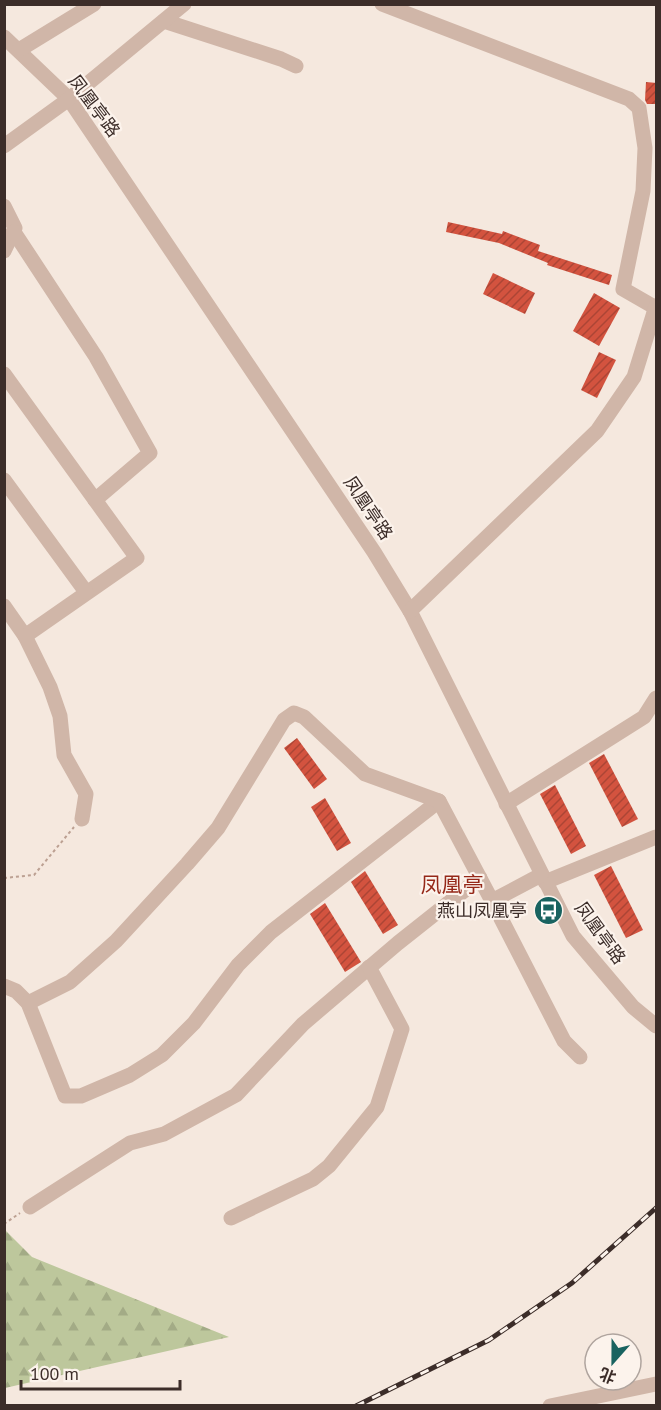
<svg xmlns="http://www.w3.org/2000/svg" width="661" height="1410" viewBox="0 0 661 1410" font-family="'PT Sans','Noto Sans SC',sans-serif">
	<defs>
		<pattern id="forest-firs" width="22" height="20" patternUnits="userSpaceOnUse" patternTransform="scale(1.5)"><rect width="22" height="20" fill="#bdc79c"/><path d="M5 1l3.5 6h-7zM16 11l3.5 6h-7z" fill="#a3ab86"/></pattern>
		<pattern id="building-hatch" width="6" height="6" patternUnits="userSpaceOnUse" patternTransform="scale(1.5)"><rect width="6" height="6" fill="#d3533f"/><path d="M-1 1l2-2M0 6l6-6M5 7l2-2" fill="none" stroke="#ac4535"/></pattern>
	</defs>
	<rect width="100%" height="100%" fill="#f5e8de"/>
	<polygon fill="url(#forest-firs)" points="5,1230 32,1257 229,1337 5,1388"/>
	<g fill="url(#building-hatch)">
		<polygon points="646,82 657,83 657,104 647,104 645,100"/>
		<polygon points="448,222 502,234 503,231 540,245 538,251 612,275 609,285 547,265 548,263 499,243 446,232"/>
		<polygon points="493,273 535,293 525,314 483,294"/>
		<polygon points="594,293 620,308 599,346 573,331"/>
		<polygon points="599,352 616,360 597,398 581,390"/>
		<polygon points="297,738 327,779 314,789 284,748"/>
		<polygon points="604,754 638,819 622,827 589,763"/>
		<polygon points="555,785 586,846 571,854 540,794"/>
		<polygon points="325,798 351,843 337,851 311,807"/>
		<polygon points="611,866 643,930 626,938 594,875"/>
		<polygon points="365,871 398,925 383,934 351,882"/>
		<polygon points="325,903 361,962 345,972 310,914"/>
	</g>
	<g fill="none" stroke-linecap="round" stroke-linejoin="round">
		<g stroke="#bca092" stroke-width="2" stroke-dasharray="3 3" stroke-linecap="butt">
			<polyline points="4,878 34,875 74,827"/>
			<polyline points="4,1224 20,1213"/>
		</g>
		<g stroke="#d0b6a8" stroke-width="15">
			<polyline points="382,4 629,99 639,108 645,148 643,191 623,289 656,308"/>
			<polyline points="164,21 281,59 296,66"/>
			<polyline points="4,37 69,99 374,552 410,611 573,936 633,1007 656,1026"/>
			<polyline points="19,50 94,4"/>
			<polyline points="4,146 69,99 184,4"/>
			<polyline points="4,206 15,228 4,251"/>
			<polyline points="14,232 96,357 150,453 95,500"/>
			<polyline points="4,374 137,558 25,636 4,606"/>
			<polyline points="4,480 86,592"/>
			<polyline points="410,611 597,431 634,377 656,306"/>
			<polyline points="25,636 50,687 60,716 64,755 86,794 82,819"/>
			<polyline points="506,804 644,717 656,698"/>
			<polyline points="545,882 656,837"/>
			<polyline points="492,901 564,1041 580,1057"/>
			<polyline points="4,986 16,991 28,1003 65,1096 81,1096 130,1075 162,1055 194,1023 238,965 271,932 439,801"/>
			<polyline points="28,1003 70,982 116,941 187,864 218,828 284,720 294,713 304,717 365,774 439,801 492,901 541,875"/>
			<polyline points="30,1207 130,1143 164,1134 236,1095 303,1024 398,943 480,878"/>
			<polyline points="231,1218 313,1179 329,1166 377,1107 402,1029 369,967"/>
			<polyline points="550,1406 656,1384"/>
		</g>
		<defs>
			<polyline id="rail" points="356,1406 489,1340 572,1283 656,1208"/>
		</defs>
		<use href="#rail" stroke="#3c2d29" stroke-width="5"/>
		<use href="#rail" stroke="#fcf3ec" stroke-width="3" stroke-dasharray="9" stroke-linecap="butt"/>
	</g>
	<defs>
		<symbol id="bus-disc" viewBox="-11 -11 22 22"><circle r="9.5" fill="#196360" stroke="#fcf3ec"/><path d="M-5-6H5V4H4V6H2V4H-2V6H-4V4H-5ZM-3.5-4V0h7V-4ZM-3.5 1.2v1.5H-2V1.2ZM2 1.2v1.5H3.5V1.2Z" fill="#fff"/></symbol>
	</defs>
	<g fill-rule="evenodd">
		<use href="#bus-disc" x="532" y="894" width="33" height="33"/>
	</g>
	<g text-anchor="middle" stroke-width="4.5" stroke-linejoin="round" paint-order="stroke">
		<g font-size="18" fill="#3c2d29" stroke="#fcf3ec">
			<text transform="translate(94 106) rotate(53)" y="6">凤凰亭路</text>
			<text transform="translate(368 508) rotate(56)" y="6">凤凰亭路</text>
			<text transform="translate(600 933) rotate(54)" y="6">凤凰亭路</text>
		</g>
		<g font-size="18" fill="#3c2d29" stroke="#fcf3ec" text-anchor="end">
			<text x="527" y="917">燕山凤凰亭</text>
		</g>
		<g font-size="21" fill="#952818" stroke="#fcf3ec">
			<text x="452" y="892">凤凰亭</text>
		</g>
	</g>
	<rect width="661" height="1410" fill="none" stroke="#3c2d29" stroke-width="12"/>
	<g transform="translate(613 1362) rotate(201)"><circle r="28" fill="#fcf3ec" stroke="#afa49e" stroke-width="1.5"/>
	<path d="M0-4.5L10 22L0 15L-10 22Z" fill="#196360"/>
	<text y="-9" font-size="16" font-weight="bold" text-anchor="middle" fill="#3c2d29">北</text>
	</g>
	<path d="M21 1380v9h159v-9" fill="none" stroke="#3c2d29" stroke-width="3"/>
	<text x="30" y="1380" font-size="18" fill="#3c2d29" stroke="#fcf3ec" stroke-width="4.5" paint-order="stroke">100 m</text>
</svg>
